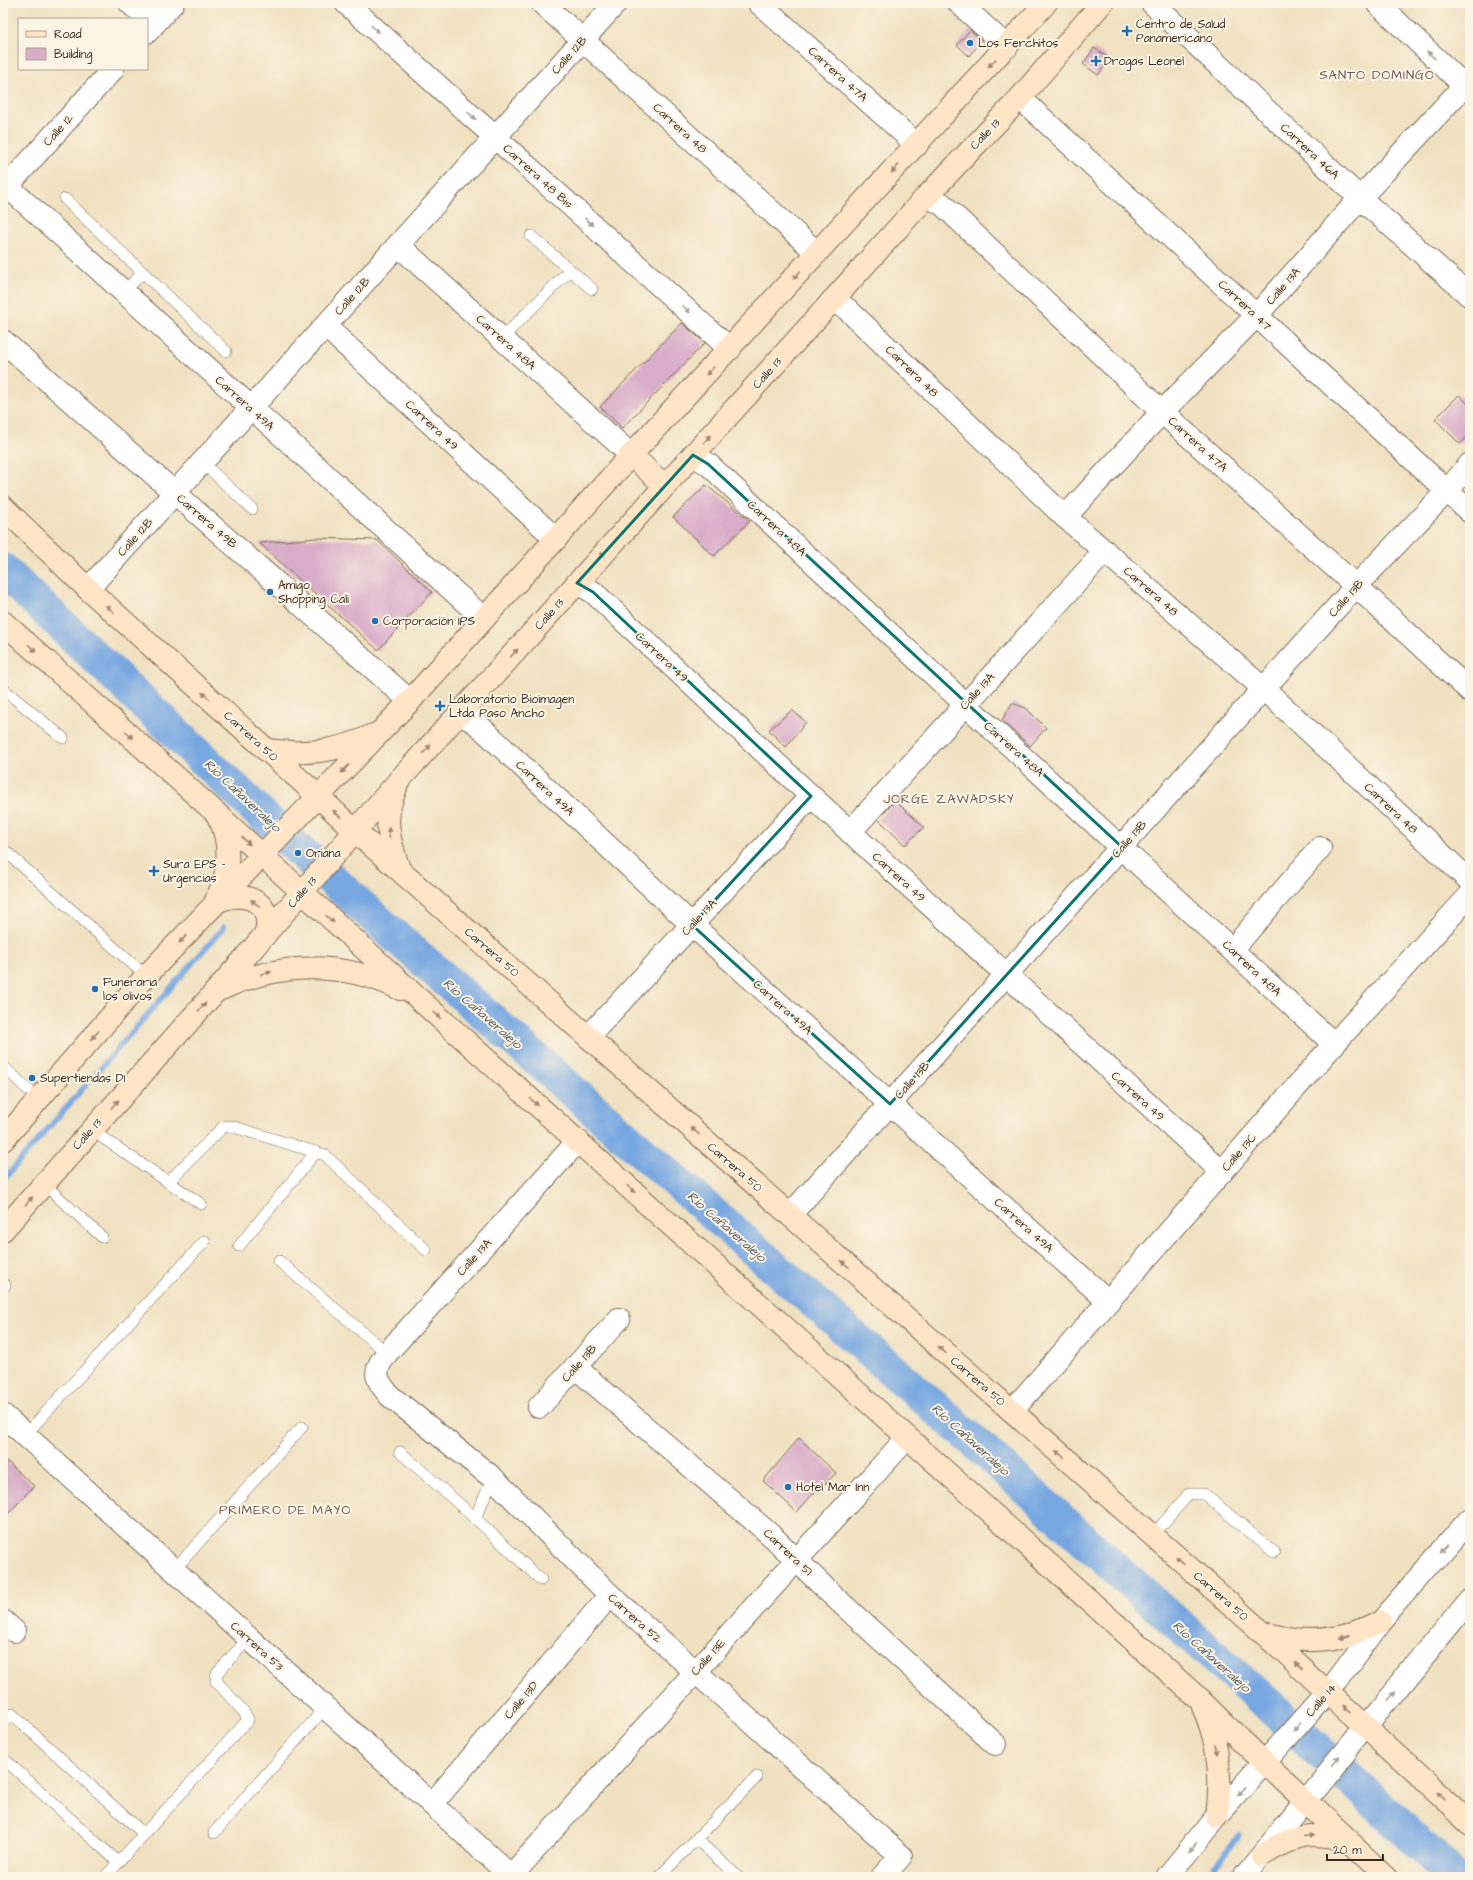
<svg xmlns="http://www.w3.org/2000/svg" width="1473" height="1880" viewBox="0 0 1473 1880" font-family="'Architects Daughter',sans-serif">
	<rect width="100%" height="100%" fill="#fcf5e5"/>
	<filter id="ink" filterUnits="userSpaceOnUse"><feTurbulence type="fractalNoise" baseFrequency=".025" numOctaves="2"/><feDisplacementMap in="SourceGraphic" scale="8" xChannelSelector="R" yChannelSelector="G"/><feConvolveMatrix kernelMatrix="1 2 1 2 8 2 1 2 1" color-interpolation-filters="sRGB"/></filter>
	<filter id="wash" filterUnits="userSpaceOnUse"><feTurbulence type="fractalNoise" baseFrequency=".012" numOctaves="4" result="noise"/><feDisplacementMap in="SourceGraphic" scale="16" xChannelSelector="R" yChannelSelector="G"/><feGaussianBlur stdDeviation="0.9" result="paint"/><feColorMatrix in="noise" values="0 0 0 0 0 0 0 0 0 0 0 0 0 0 0 0 0 1.4 0 .05"/><feComposite in="paint" operator="in"/></filter>
	<g filter="url(#wash)">
		<rect width="100%" height="100%" fill="#f0e1c1"/>
		<g fill="none" stroke-linecap="round" stroke-linejoin="round">
			<g stroke="#77a7e1" stroke-width="5.5">
				<polyline points="3,1180 224,927"/>
				<polyline points="1206,1877 1239,1836"/>
			</g>
			<polyline stroke="#77a7e1" stroke-width="34" points="3,570 297,848 370,914 980,1447 1316,1748 1455,1877"/>
		</g>
		<g id="blocks">
			<g fill="#d9acc9">
				<polygon points="970,30 982,41 969,56 957,45"/>
				<polygon points="1094,48 1110,59 1098,75 1083,64"/>
				<polygon points="682,323 705,343 622,428 600,407"/>
				<polygon points="1459,395 1470,406 1470,434 1460,444 1435,419"/>
				<polygon points="706,485 750,521 714,556 673,517"/>
				<polygon points="317,538 377,540 432,592 378,650 259,543"/>
				<polygon points="1012,703 1026,708 1046,728 1030,746 1002,720"/>
				<polygon points="792,710 806,722 786,747 769,730"/>
				<polygon points="895,801 924,827 905,845 878,819"/>
				<polygon points="799,1438 836,1473 822,1487 820,1486 797,1512 763,1481"/>
				<polygon points="3,1458 34,1486 3,1519"/>
			</g>
		</g>
	</g>
	<g filter="url(#ink)">
		<use href="#blocks" fill-opacity="0" stroke="#7a6a57" stroke-width="1"/>
		<g fill="none" stroke-linecap="round" stroke-linejoin="round">
			<defs>
				<g id="service">
					<polyline points="65,199 226,351"/>
					<polyline points="531,236 592,289"/>
					<polyline points="124,292 142,273"/>
					<polyline points="502,338 569,271"/>
					<polyline points="202,462 252,509"/>
					<polyline points="3,689 63,738"/>
					<polyline points="3,849 146,976"/>
					<polyline points="3,1066 39,1100"/>
					<polyline points="91,1130 201,1204"/>
					<polyline points="169,1181 223,1127 231,1126 325,1155 426,1250"/>
					<polyline points="44,1184 102,1237"/>
					<polyline points="239,1246 316,1152"/>
					<polyline points="279,1261 387,1353"/>
					<polyline points="3,1288 5,1285"/>
					<polyline points="25,1435 205,1241"/>
					<polyline points="400,1452 475,1518 493,1478"/>
					<polyline points="475,1518 541,1580"/>
					<polyline points="1152,1536 1189,1494 1204,1494 1274,1552"/>
					<polyline points="174,1570 302,1427"/>
					<polyline points="3,1723 12,1714 144,1834"/>
					<polyline points="3,1758 118,1862"/>
					<polyline points="214,1833 325,1708"/>
					<polyline points="696,1839 738,1877"/>
					<polyline points="105,1877 248,1720 244,1712 216,1681 217,1673 249,1638"/>
					<polyline points="659,1877 757,1777"/>
				</g>
				<g id="minor">
					<polyline points="130,3 154,24"/>
					<polyline points="346,3 730,349"/>
					<polyline points="542,3 817,253"/>
					<polyline points="759,3 917,145"/>
					<polyline points="959,3 1007,47"/>
					<polyline points="1152,3 1360,198 1470,296"/>
					<polyline points="1377,3 1470,91"/>
					<polyline points="147,32 173,3"/>
					<polyline points="1020,98 1470,512"/>
					<polyline points="7,186 483,618"/>
					<polyline points="3,191 113,69"/>
					<polyline points="927,196 942,204 1162,412 1356,586 1470,691"/>
					<polyline points="398,245 631,455"/>
					<polyline points="832,301 847,309 1065,517 1264,689 1470,881"/>
					<polyline points="325,326 556,539"/>
					<polyline points="3,341 410,701"/>
					<polyline points="693,455 708,464 965,704 1334,1044"/>
					<polyline points="1065,517 1162,412 1257,315 1360,198 1464,86"/>
					<polyline points="577,583 593,592 811,796 1222,1172"/>
					<polyline points="88,589 616,3"/>
					<polyline points="459,714 475,722 692,925 1108,1301"/>
					<polyline points="850,832 1105,551"/>
					<polyline points="1232,950 1320,848"/>
					<polyline points="588,1037 811,796"/>
					<path d="M578,1141L387,1353C372,1373 375,1378 390,1396L493,1478L610,1595L901,1856L882,1877"/>
					<polyline points="790,1215 1356,586 1447,491 1470,464"/>
					<polyline points="575,1367 773,1537 829,1592 995,1744"/>
					<polyline points="539,1407 619,1319"/>
					<polyline points="1012,1411 1334,1044 1470,895"/>
					<polyline points="3,1415 512,1877"/>
					<polyline points="3,1621 14,1631"/>
					<polyline points="432,1804 610,1595"/>
					<polyline points="510,1877 907,1438"/>
				</g>
				<g id="tertiary">
					<polyline points="1167,1877 1217,1816 1337,1681 1381,1621 1470,1519"/>
					<polyline points="1243,1877 1470,1599"/>
				</g>
				<g id="secondary">
					<polyline points="631,455 665,486"/>
					<polyline points="3,507 88,589 319,797 355,831 1262,1632 1470,1823"/>
					<path d="M3,622L216,813L420,1000L1199,1699C1260,1760 1324,1818 1387,1877"/>
					<path d="M266,750C305,755 338,752 373,735"/>
					<path d="M396,788C382,819 389,839 399,869"/>
					<path d="M216,900C230,873 232,842 218,816"/>
					<path d="M221,900C248,890 275,904 265,935"/>
					<path d="M221,989C279,962 342,961 400,989"/>
					<polyline points="3,1140 146,976 410,701 631,455 1046,3"/>
					<polyline points="3,1230 216,991 401,778 927,196 1020,98 1102,3"/>
					<path d="M1264,1633C1305,1645 1344,1642 1381,1621"/>
					<path d="M1203,1707C1219,1742 1222,1779 1217,1816"/>
					<path d="M1261,1856C1291,1835 1314,1830 1349,1843"/>
				</g>
			</defs>
			<use href="#service" stroke="#7a6a57" stroke-width="12"/>
			<use href="#minor" stroke="#7a6a57" stroke-width="24"/>
			<use href="#tertiary" stroke="#7a6a57" stroke-width="24"/>
			<use href="#secondary" stroke="#7a6a57" stroke-width="24"/>
			<use href="#service" stroke="#fff" stroke-width="11"/>
			<use href="#minor" stroke="#fff" stroke-width="22"/>
			<use href="#tertiary" stroke="#fff" stroke-width="22"/>
			<use href="#secondary" stroke="#ffe4c6" stroke-width="22"/>
		</g>
		<defs><path id="oneway-solid" d="M-6-.8H1V-3.2L6.5 0L1 3.2V.8H-6Z"/></defs>
		<g fill="#a79f9a">
			<use href="#oneway-solid" transform="translate(375 29) rotate(42)"/>
			<use href="#oneway-solid" transform="translate(1431 55) rotate(-137)"/>
			<use href="#oneway-solid" transform="translate(472 116) rotate(42)"/>
			<use href="#oneway-solid" transform="translate(589 222) rotate(42)"/>
			<use href="#oneway-solid" transform="translate(686 309) rotate(42)"/>
			<use href="#oneway-solid" transform="translate(1444 1548) rotate(131)"/>
			<use href="#oneway-solid" transform="translate(1390 1696) rotate(-50)"/>
			<use href="#oneway-solid" transform="translate(1297 1727) rotate(131)"/>
			<use href="#oneway-solid" transform="translate(1335 1763) rotate(-51)"/>
			<use href="#oneway-solid" transform="translate(1241 1791) rotate(133)"/>
			<use href="#oneway-solid" transform="translate(1192 1847) rotate(129)"/>
		</g>
		<g fill="#9d8772">
			<use href="#oneway-solid" transform="translate(992 63) rotate(133)"/>
			<use href="#oneway-solid" transform="translate(895 169) rotate(132)"/>
			<use href="#oneway-solid" transform="translate(797 275) rotate(132)"/>
			<use href="#oneway-solid" transform="translate(710 371) rotate(133)"/>
			<use href="#oneway-solid" transform="translate(707 439) rotate(-48)"/>
			<use href="#oneway-solid" transform="translate(601 556) rotate(-48)"/>
			<use href="#oneway-solid" transform="translate(110 609) rotate(-138)"/>
			<use href="#oneway-solid" transform="translate(32 648) rotate(42)"/>
			<use href="#oneway-solid" transform="translate(514 653) rotate(-48)"/>
			<use href="#oneway-solid" transform="translate(206 696) rotate(-138)"/>
			<use href="#oneway-solid" transform="translate(129 735) rotate(42)"/>
			<use href="#oneway-solid" transform="translate(427 749) rotate(-48)"/>
			<use href="#oneway-solid" transform="translate(345 769) rotate(133)"/>
			<use href="#oneway-solid" transform="translate(337 814) rotate(-136)"/>
			<use href="#oneway-solid" transform="translate(389 833) rotate(-95)"/>
			<use href="#oneway-solid" transform="translate(246 841) rotate(43)"/>
			<use href="#oneway-solid" transform="translate(255 903) rotate(-142)"/>
			<use href="#oneway-solid" transform="translate(330 919) rotate(42)"/>
			<use href="#oneway-solid" transform="translate(183 939) rotate(135)"/>
			<use href="#oneway-solid" transform="translate(266 973) rotate(-14)"/>
			<use href="#oneway-solid" transform="translate(202 1007) rotate(-48)"/>
			<use href="#oneway-solid" transform="translate(437 1015) rotate(42)"/>
			<use href="#oneway-solid" transform="translate(95 1035) rotate(131)"/>
			<use href="#oneway-solid" transform="translate(534 1102) rotate(42)"/>
			<use href="#oneway-solid" transform="translate(115 1104) rotate(-48)"/>
			<use href="#oneway-solid" transform="translate(695 1131) rotate(-139)"/>
			<use href="#oneway-solid" transform="translate(631 1189) rotate(42)"/>
			<use href="#oneway-solid" transform="translate(29 1201) rotate(-49)"/>
			<use href="#oneway-solid" transform="translate(845 1264) rotate(-139)"/>
			<use href="#oneway-solid" transform="translate(942 1350) rotate(-139)"/>
			<use href="#oneway-solid" transform="translate(1060 1454) rotate(-139)"/>
			<use href="#oneway-solid" transform="translate(1180 1560) rotate(-139)"/>
			<use href="#oneway-solid" transform="translate(1345 1636) rotate(165)"/>
			<use href="#oneway-solid" transform="translate(1299 1666) rotate(-138)"/>
			<use href="#oneway-solid" transform="translate(1346 1708) rotate(-137)"/>
			<use href="#oneway-solid" transform="translate(1216 1749) rotate(79)"/>
			<use href="#oneway-solid" transform="translate(1441 1796) rotate(-137)"/>
			<use href="#oneway-solid" transform="translate(1309 1836) rotate(-4)"/>
		</g>
	</g>
	<path fill="none" stroke="#0f766e" stroke-width="3" stroke-linejoin="round" d="M693,455L708,464L1122,847L890,1104L692,925L811,796L593,592L577,583Z"/>
	<g fill="#1f6fb2" stroke="#fcf5e5" stroke-width="1.5">
		<path d="M1125 25h4v4h4v4h-4v4h-4v-4h-4v-4h4z"/>
		<circle cx="970" cy="43" r="4"/>
		<path d="M1094 55h4v4h4v4h-4v4h-4v-4h-4v-4h4z"/>
		<circle cx="270" cy="592" r="4"/>
		<circle cx="375" cy="621" r="4"/>
		<path d="M438 700h4v4h4v4h-4v4h-4v-4h-4v-4h4z"/>
		<circle cx="298" cy="853" r="4"/>
		<path d="M152 865h4v4h4v4h-4v4h-4v-4h-4v-4h4z"/>
		<circle cx="95" cy="989" r="4"/>
		<circle cx="32" cy="1078" r="4"/>
		<circle cx="788" cy="1487" r="4"/>
	</g>
	<g text-anchor="middle" stroke-width="4" stroke-linejoin="round" paint-order="stroke">
		<g font-size="12" fill="#3b2a1e" stroke="#fcf5e5" text-anchor="start">
			<text x="1136" y="28">Centro de Salud<tspan x="1136" dy="14">Panamericano</tspan></text>
			<text x="978" y="47">Los Ferchitos</text>
			<text x="1104" y="65">Drogas Leonel</text>
			<text x="278" y="589">Amigo<tspan x="278" dy="14">Shopping Cali</tspan></text>
			<text x="383" y="625">Corporación IPS</text>
			<text x="449" y="703">Laboratorio Bioimagen<tspan x="449" dy="14">Ltda Paso Ancho</tspan></text>
			<text x="306" y="857">Oriana</text>
			<text x="163" y="868">Sura EPS -<tspan x="163" dy="14">Urgencias</tspan></text>
			<text x="103" y="986">Funeraria<tspan x="103" dy="14">los olivos</tspan></text>
			<text x="40" y="1082">Supertiendas D1</text>
			<text x="796" y="1491">Hotel Mar Inn</text>
		</g>
		<g font-size="12" fill="#3b2a1e" stroke="#fcf5e5">
			<text transform="translate(569 55) rotate(-48)" y="4">Calle 12B</text>
			<text transform="translate(838 74) rotate(42)" y="4">Carrera 47A</text>
			<text transform="translate(680 128) rotate(42)" y="4">Carrera 48</text>
			<text transform="translate(58 130) rotate(-48)" y="4">Calle 12</text>
			<text transform="translate(985 134) rotate(-46)" y="4">Calle 13</text>
			<text transform="translate(1310 151) rotate(43)" y="4">Carrera 46A</text>
			<text transform="translate(538 176) rotate(42)" y="4">Carrera 48 Bis</text>
			<text transform="translate(1283 286) rotate(-49)" y="4">Calle 13A</text>
			<text transform="translate(352 296) rotate(-48)" y="4">Calle 12B</text>
			<text transform="translate(1245 305) rotate(43)" y="4">Carrera 47</text>
			<text transform="translate(506 342) rotate(42)" y="4">Carrera 48A</text>
			<text transform="translate(912 371) rotate(44)" y="4">Carrera 48</text>
			<text transform="translate(767 373) rotate(-48)" y="4">Calle 13</text>
			<text transform="translate(245 403) rotate(42)" y="4">Carrera 49A</text>
			<text transform="translate(432 425) rotate(43)" y="4">Carrera 49</text>
			<text transform="translate(1198 444) rotate(42)" y="4">Carrera 47A</text>
			<text transform="translate(207 521) rotate(41)" y="4">Carrera 49B</text>
			<text transform="translate(777 528) rotate(43)" y="4">Carrera 48A</text>
			<text transform="translate(135 537) rotate(-48)" y="4">Calle 12B</text>
			<text transform="translate(1151 591) rotate(41)" y="4">Carrera 48</text>
			<text transform="translate(1346 598) rotate(-48)" y="4">Calle 13B</text>
			<text transform="translate(549 614) rotate(-48)" y="4">Calle 13</text>
			<text transform="translate(662 657) rotate(43)" y="4">Carrera 49</text>
			<text transform="translate(977 691) rotate(-48)" y="4">Calle 13A</text>
			<text transform="translate(251 736) rotate(42)" y="4">Carrera 50</text>
			<text transform="translate(1014 749) rotate(42)" y="4">Carrera 48A</text>
			<text transform="translate(545 788) rotate(43)" y="4">Carrera 49A</text>
			<text transform="translate(1391 808) rotate(43)" y="4">Carrera 48</text>
			<text transform="translate(1129 839) rotate(-48)" y="4">Calle 13B</text>
			<text transform="translate(899 877) rotate(42)" y="4">Carrera 49</text>
			<text transform="translate(302 892) rotate(-49)" y="4">Calle 13</text>
			<text transform="translate(699 917) rotate(-47)" y="4">Calle 13A</text>
			<text transform="translate(492 952) rotate(41)" y="4">Carrera 50</text>
			<text transform="translate(1252 968) rotate(43)" y="4">Carrera 48A</text>
			<text transform="translate(783 1007) rotate(42)" y="4">Carrera 49A</text>
			<text transform="translate(912 1080) rotate(-48)" y="4">Calle 13B</text>
			<text transform="translate(1138 1096) rotate(42)" y="4">Carrera 49</text>
			<text transform="translate(87 1134) rotate(-48)" y="4">Calle 13</text>
			<text transform="translate(1239 1152) rotate(-49)" y="4">Calle 13C</text>
			<text transform="translate(735 1167) rotate(41)" y="4">Carrera 50</text>
			<text transform="translate(1024 1225) rotate(42)" y="4">Carrera 49A</text>
			<text transform="translate(474 1257) rotate(-48)" y="4">Calle 13A</text>
			<text transform="translate(579 1363) rotate(-48)" y="4">Calle 13B</text>
			<text transform="translate(978 1381) rotate(41)" y="4">Carrera 50</text>
			<text transform="translate(788 1552) rotate(43)" y="4">Carrera 51</text>
			<text transform="translate(1221 1596) rotate(41)" y="4">Carrera 50</text>
			<text transform="translate(635 1618) rotate(42)" y="4">Carrera 52</text>
			<text transform="translate(257 1646) rotate(42)" y="4">Carrera 53</text>
			<text transform="translate(708 1657) rotate(-48)" y="4">Calle 13E</text>
			<text transform="translate(521 1700) rotate(-50)" y="4">Calle 13D</text>
			<text transform="translate(1321 1700) rotate(-49)" y="4">Calle 14</text>
		</g>
		<g font-size="13" letter-spacing="1" fill="#72585a" stroke="#fcf5e5">
			<text x="1377" y="79">SANTO DOMINGO</text>
			<text x="949" y="803">JORGE ZAWADSKY</text>
			<text x="285" y="1514">PRIMERO DE MAYO</text>
		</g>
		<g font-size="13" font-style="italic" fill="#505662" stroke="#fcf5e5">
			<text transform="translate(243 795) rotate(43)" y="5">Río Cañaveralejo</text>
			<text transform="translate(483 1013) rotate(41)" y="5">Río Cañaveralejo</text>
			<text transform="translate(727 1226) rotate(41)" y="5">Río Cañaveralejo</text>
			<text transform="translate(971 1439) rotate(42)" y="5">Río Cañaveralejo</text>
			<text transform="translate(1212 1656) rotate(42)" y="5">Río Cañaveralejo</text>
		</g>
	</g>
	<rect width="1473" height="1880" fill="none" stroke="#fcf5e5" stroke-width="16"/>
	<rect x="18" y="18" width="130" height="52" fill="#fcf5e5" stroke="#afa495"/>
	<rect x="26" y="31" width="20" height="6" fill="#ffe4c6" stroke="#afa495"/>
	<text x="54" y="38" font-size="12" fill="#3b2a1e">Road</text>
	<rect x="26" y="48" width="20" height="12" fill="#d9acc9" stroke="#afa495"/>
	<text x="54" y="58" font-size="12" fill="#3b2a1e">Building</text>
	<path d="M1327 1854v6h56v-6" fill="none" stroke="#3b2a1e" stroke-width="2"/>
	<text x="1333" y="1854" font-size="12" fill="#3b2a1e" stroke="#fcf5e5" stroke-width="3" paint-order="stroke">20 m</text>
</svg>
